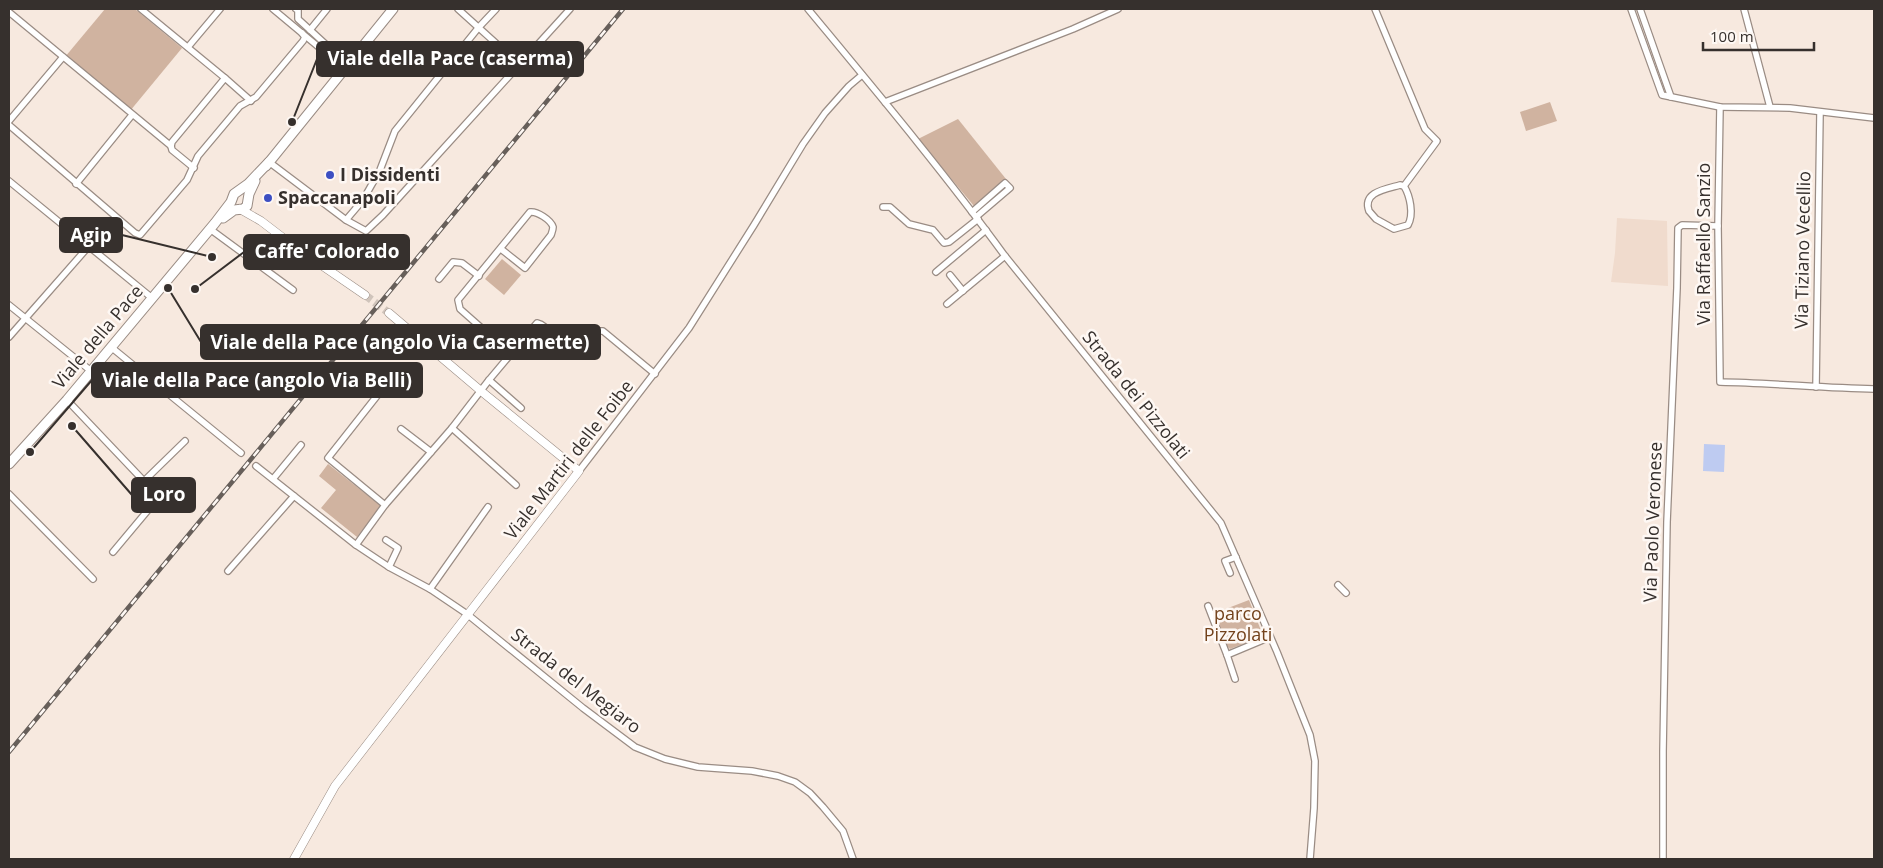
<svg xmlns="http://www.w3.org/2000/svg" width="1883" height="868" viewBox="0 0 1883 868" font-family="'Open Sans',sans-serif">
	<rect width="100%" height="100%" fill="#f7e9df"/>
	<polygon fill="#f0dbcd" points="1617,218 1667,221 1668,286 1611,282 1615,253"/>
	<g fill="#d0b3a0">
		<polygon points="105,9 135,9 182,48 130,111 65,57"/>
		<polygon points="1550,102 1557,121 1526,131 1520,112"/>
		<polygon points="958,119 1006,179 974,206 918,139"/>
		<polygon points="502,259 521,275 504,295 485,279"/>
		<polygon points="328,464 381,506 357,537 321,508 336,490 319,476"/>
		<polygon points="1249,600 1262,633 1256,639 1230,649 1225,644 1215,613"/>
	</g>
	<polygon fill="#becbf1" points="1704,444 1725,445 1724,472 1703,471"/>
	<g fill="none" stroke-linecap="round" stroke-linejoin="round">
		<polyline stroke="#d0c4bb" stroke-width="8" stroke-dasharray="8 4" stroke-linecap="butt" points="365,295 389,313"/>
		<defs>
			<g id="minor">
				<polyline points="141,9 225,78"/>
				<polyline points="273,9 333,59 348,65"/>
				<polyline points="296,9 298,10 298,19 345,62"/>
				<polyline points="458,9 520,65"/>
				<path d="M808,9C875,90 943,171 1005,256L1221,523L1277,652L1310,735L1315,761L1314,808L1310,859"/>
				<polyline points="1375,9 1425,129 1437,141 1404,186"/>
				<polyline points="1631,9 1662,95 1720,107 1790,108 1874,118"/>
				<polyline points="1640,9 1671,97"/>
				<polyline points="1744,9 1770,107"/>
				<polyline points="9,12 171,146"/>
				<polyline points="310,30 327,9"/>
				<polyline points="188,47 220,9"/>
				<polyline points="885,102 1073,29 1118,9"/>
				<path d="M1720,107L1718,226L1720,382C1772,383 1823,388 1874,389"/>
				<polyline points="9,121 63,57"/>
				<polyline points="9,125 135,233 140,235 187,180 198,156 240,106 256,97 303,41 305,37 302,33"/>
				<polyline points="269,162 346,220 366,231 383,215 570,9"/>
				<polyline points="194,168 172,150 171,146 172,142 225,78 251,101"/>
				<polyline points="9,181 152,298"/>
				<polyline points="76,184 132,115"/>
				<path d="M1400,185L1404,186C1410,196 1414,214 1408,225L1394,229L1376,219L1369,211C1362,192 1386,189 1400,185Z"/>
				<polyline points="883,207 890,207 909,224 933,230 944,243 949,242 978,219"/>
				<polyline points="972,212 1005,183 1010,188 976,217"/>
				<polyline points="346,220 363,200 380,170 395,131 479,27 496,9"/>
				<polyline points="210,229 293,290"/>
				<path d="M501,249L525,268L551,235C552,232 553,230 553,227C551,220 537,211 530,212L458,300L460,309L511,354"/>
				<polyline points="936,272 986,230"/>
				<polyline points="950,275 963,291"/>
				<polyline points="439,279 453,262 462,263 479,276"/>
				<polyline points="947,304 1005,256"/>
				<polyline points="9,305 91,371"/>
				<polyline points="9,337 89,246"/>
				<polyline points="111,347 241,453"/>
				<polyline points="378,380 384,387 328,458 385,505"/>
				<polyline points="489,380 521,408"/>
				<polyline points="1816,387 1820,113"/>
				<polyline points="67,400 159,497 113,552"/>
				<polyline points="452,428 516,485"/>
				<polyline points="401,429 431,452"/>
				<polyline points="256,466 356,545 389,567 430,589 467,614 583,708 635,747 665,759 698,767 752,771 778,776 795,782 810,793 823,807 843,831 853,859"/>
				<polyline points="579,471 689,328 754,225 803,144 825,113 849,86 862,75"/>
				<polyline points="273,479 301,445"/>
				<polyline points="144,481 185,441"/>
				<polyline points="9,494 93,579"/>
				<polyline points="386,540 398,548 389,567"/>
				<path d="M356,545L385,505L452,428L489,380L537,323C552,326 564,357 581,346C586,342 591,336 596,331H603L655,374"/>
				<polyline points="228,571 294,496"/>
				<polyline points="1230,573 1225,561 1236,557"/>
				<polyline points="1338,585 1346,593"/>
				<polyline points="430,589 488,507"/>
				<polyline points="1208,606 1227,655 1270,637"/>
				<polyline points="1227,655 1235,679"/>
				<polyline points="1663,859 1663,751 1667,522 1677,288 1678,228 1682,225 1718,226"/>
			</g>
			<g id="tertiary">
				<polyline points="240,209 261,221 295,247 365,295"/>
				<polyline points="294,859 335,786 579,471 481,391 389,313"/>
			</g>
			<g id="secondary">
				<polyline points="266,166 393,9"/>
				<polyline points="223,218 234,210 243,209 247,206 249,194 255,181"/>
				<polyline points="9,464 67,400 215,223 231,202 234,194 248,184 269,162"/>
			</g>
		</defs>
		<use href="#minor" stroke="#9a8c84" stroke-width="8"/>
		<use href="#tertiary" stroke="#9a8c84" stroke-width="9"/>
		<use href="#secondary" stroke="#9a8c84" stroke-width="11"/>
		<use href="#minor" stroke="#fff" stroke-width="5.5"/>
		<use href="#tertiary" stroke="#fff" stroke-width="8"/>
		<use href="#secondary" stroke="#fff" stroke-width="9"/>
		<defs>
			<polyline id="rail" points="9,752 623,9"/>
		</defs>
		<use href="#rail" stroke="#675f5a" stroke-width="4.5"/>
		<use href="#rail" stroke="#fef8f4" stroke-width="2.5" stroke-dasharray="8" stroke-linecap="butt"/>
	</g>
	<g fill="#3d4fc2" stroke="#fef8f4" stroke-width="2">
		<circle cx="330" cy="175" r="5"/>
		<circle cx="268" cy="198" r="5"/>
	</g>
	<g text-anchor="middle" stroke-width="5" stroke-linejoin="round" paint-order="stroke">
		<g font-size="18" font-weight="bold" fill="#36302d" stroke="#fef8f4" text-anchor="start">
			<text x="340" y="181">I Dissidenti</text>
			<text x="278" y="204">Spaccanapoli</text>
		</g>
		<g font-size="18" fill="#36302d" stroke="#fef8f4">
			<text transform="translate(1704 244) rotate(-90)" y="6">Via Raffaello Sanzio</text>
			<text transform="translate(1803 250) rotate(-89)" y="6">Via Tiziano Vecellio</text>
			<text transform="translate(98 337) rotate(-50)" y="6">Viale della Pace</text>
			<text transform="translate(1136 395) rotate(51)" y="6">Strada dei Pizzolati</text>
			<text transform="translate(569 460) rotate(-52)" y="6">Viale Martiri delle Foibe</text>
			<text transform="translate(1653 522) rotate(-88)" y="6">Via Paolo Veronese</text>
			<text transform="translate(576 681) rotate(38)" y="6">Strada del Megiaro</text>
		</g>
		<g font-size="18" fill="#73421c" stroke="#fef8f4">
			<text x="1238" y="620">parco<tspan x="1238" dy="21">Pizzolati</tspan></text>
		</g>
	</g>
	<path fill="none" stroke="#36302d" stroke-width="2" d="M292 122L317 59M212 257L122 235M195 289L244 252M168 288L201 342M30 452L92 380M72 426L132 495"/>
	<g fill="#36302d" stroke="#fef8f4" stroke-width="2">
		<circle cx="292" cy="122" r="5"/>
		<circle cx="212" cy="257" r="5"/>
		<circle cx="195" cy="289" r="5"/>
		<circle cx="168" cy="288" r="5"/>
		<circle cx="30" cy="452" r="5"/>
		<circle cx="72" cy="426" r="5"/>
	</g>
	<g fill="#36302d" stroke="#36302d" stroke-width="2">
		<rect x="317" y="42" width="266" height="34" rx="5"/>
		<rect x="60" y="218" width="62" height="34" rx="5"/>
		<rect x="244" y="235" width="165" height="34" rx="5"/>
		<rect x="201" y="325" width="399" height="34" rx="5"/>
		<rect x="92" y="363" width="330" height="34" rx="5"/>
		<rect x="132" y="478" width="63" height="34" rx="5"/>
	</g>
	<g font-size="19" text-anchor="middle" font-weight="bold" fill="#fff">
		<text x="450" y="65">Viale della Pace (caserma)</text>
		<text x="91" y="242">Agip</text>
		<text x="327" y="258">Caffe' Colorado</text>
		<text x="400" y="349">Viale della Pace (angolo Via Casermette)</text>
		<text x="257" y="387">Viale della Pace (angolo Via Belli)</text>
		<text x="164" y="501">Loro</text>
	</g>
	<rect width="1883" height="868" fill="none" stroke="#36302d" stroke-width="20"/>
	<path d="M1703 42v8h111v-8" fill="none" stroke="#36302d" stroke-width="2.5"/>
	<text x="1710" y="42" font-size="15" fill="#36302d" stroke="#fef8f4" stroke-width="4" paint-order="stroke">100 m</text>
</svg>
